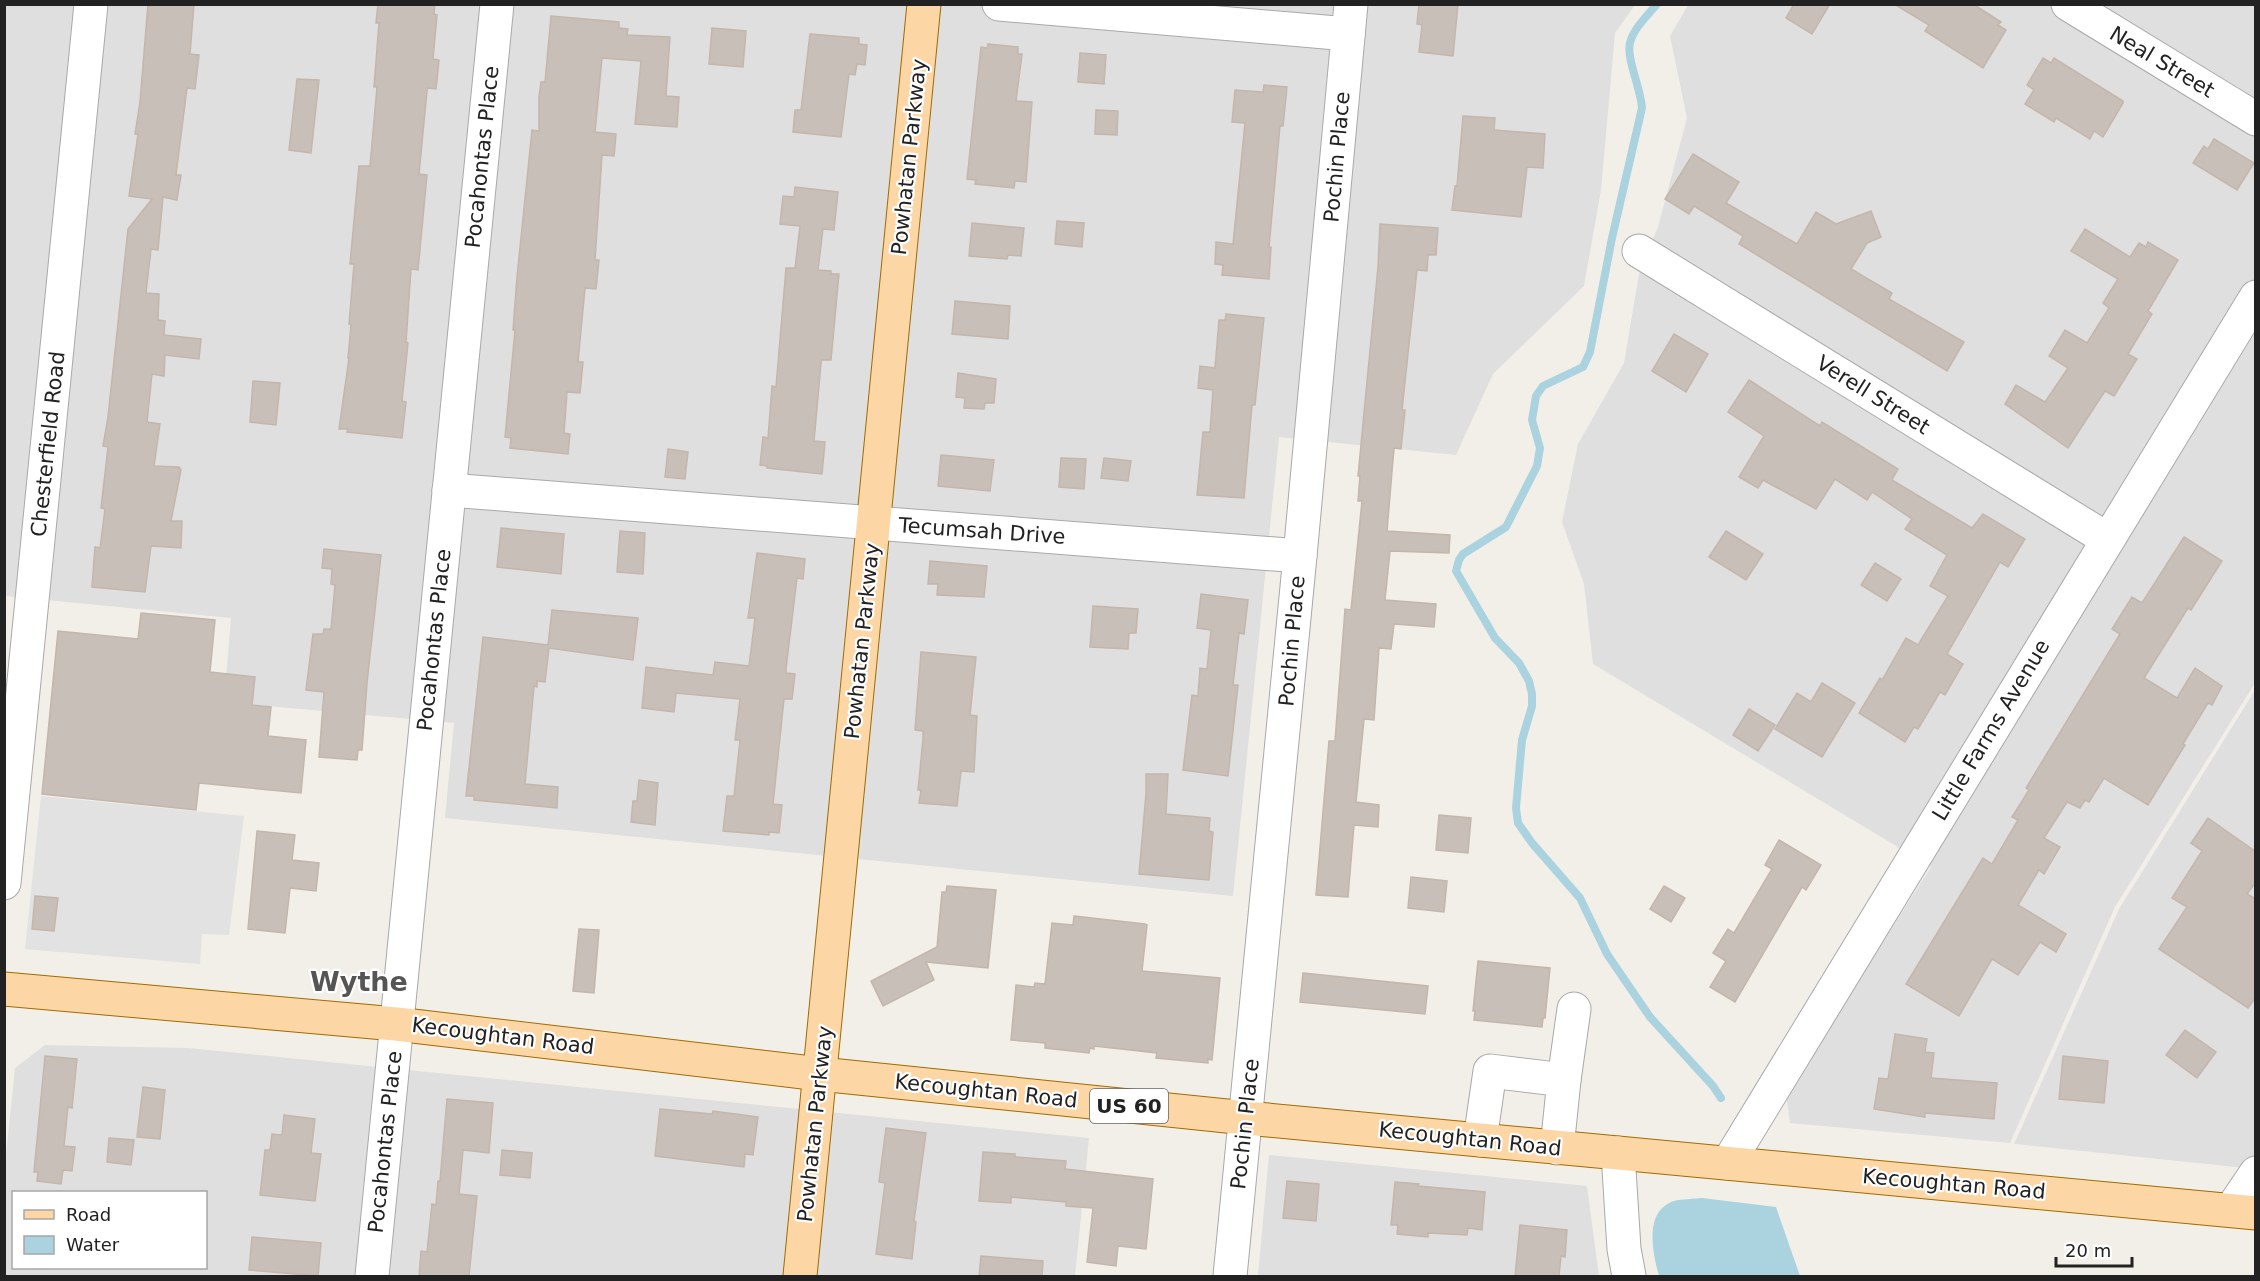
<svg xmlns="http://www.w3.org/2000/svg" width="2260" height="1281" viewBox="0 0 2260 1281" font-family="'DejaVu Sans',sans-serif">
	<rect width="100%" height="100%" fill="#f2efe9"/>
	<g fill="#e0dfdf" fill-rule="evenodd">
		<polygon points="4,5 1635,5 1615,33 1601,190 1584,286 1493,374 1456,455 1279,437 1233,896 445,818 454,723 224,702 231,618 5,596"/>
		<polygon points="1688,5 2255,5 2255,683 2115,907 2010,1143 1790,1123 1786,1093 1931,867 1593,664 1584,584 1562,522 1578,444 1624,363 1639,274 1658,227 1687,118 1670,36"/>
		<polygon points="2255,690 2255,1169 2014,1144 2119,909"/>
		<path d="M45,1045L188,1048L1089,1138L1075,1276H5L4,1155H6L15,1068ZM14,1192H206V1268H14Z"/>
		<polygon points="1269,1155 1587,1186 1599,1276 1258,1276"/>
	</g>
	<polygon fill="#e2e2e2" points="41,796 244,816 229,935 202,934 200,964 25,949"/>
	<path fill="#aad3df" d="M1702,1198L1776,1207L1800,1276H1659C1653,1254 1643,1211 1674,1201C1682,1199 1693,1199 1702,1198Z"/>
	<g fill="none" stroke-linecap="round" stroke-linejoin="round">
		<path stroke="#aad3df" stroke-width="8" d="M1657,4C1648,15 1633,29 1630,43C1626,58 1641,89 1642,108L1612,238L1590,352L1583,367L1543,386L1536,396L1532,420L1540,448L1537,466L1506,527L1463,554L1459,560L1456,571L1495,638L1519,663L1529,681L1532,694V706L1522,740L1516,808L1518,823L1532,843L1580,898L1607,954L1650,1017L1713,1086L1721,1098"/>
	</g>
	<g fill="#c7bfb8" stroke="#c4b6ab" stroke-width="1.5">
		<polygon points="148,4 194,4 190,54 199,55 195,89 187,88 176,175 181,175 177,200 163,197 158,250 151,249 146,293 159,294 158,320 165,321 164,335 201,339 199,359 165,355 164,376 152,374 147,422 160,424 154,466 179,467 181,470 171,521 182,521 181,548 151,546 145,592 92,587 95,547 100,548 105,509 101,508 108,447 103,446 108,417 128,229 152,199 129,196 138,134 135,134 140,102"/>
		<polygon points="378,4 435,4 434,14 437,15 433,59 439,60 436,89 428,88 427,91 419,174 427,175 418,270 411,269 406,342 408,343 402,401 406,402 402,438 347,432 348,429 339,429 349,358 348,358 351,325 349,324 354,264 350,264 359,166 370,166 377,87 374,87 379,23 376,23"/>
		<polygon points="1419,4 1458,4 1453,56 1419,52 1422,25 1417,24"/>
		<polygon points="1794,4 1830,4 1812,34 1786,18"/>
		<polygon points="1894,4 1973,4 2001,22 1998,25 2006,30 1983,68 1925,31 1929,25"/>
		<polygon points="551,16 619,22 619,28 628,29 627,35 670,37 666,96 679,97 677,127 635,124 641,61 602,58 595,132 616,134 614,156 602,155 595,260 599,260 596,289 585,288 578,362 583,362 580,393 567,392 564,433 570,434 568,454 510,448 511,438 505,437 515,330 513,330 517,277 532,130 539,131 539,97 541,82 545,82"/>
		<polygon points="712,28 746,31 743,67 709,64"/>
		<polygon points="810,34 859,38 859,44 867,45 865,65 857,64 855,75 849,74 841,137 793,132 795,110 801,110"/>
		<polygon points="988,44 1018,47 1018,54 1022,54 1016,101 1032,102 1026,182 1015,181 1014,188 975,184 976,180 967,179 981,47 987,48"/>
		<polygon points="1080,53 1106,55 1104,84 1078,82"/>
		<polygon points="2043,58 2051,63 2054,58 2123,101 2123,103 2103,137 2094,131 2090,139 2056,118 2054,122 2025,104 2034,90 2027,85"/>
		<polygon points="297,79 319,80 311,153 289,150"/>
		<polygon points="1264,85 1287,87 1283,126 1280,126 1269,247 1271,247 1269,279 1222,275 1223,265 1215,264 1216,242 1233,244 1245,123 1232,122 1235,90 1263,92"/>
		<polygon points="1096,110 1118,111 1117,135 1095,134"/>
		<polygon points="1463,116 1495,118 1494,130 1545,134 1543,168 1527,167 1521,217 1452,210 1455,186 1457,186"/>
		<polygon points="2214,139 2254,163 2237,190 2193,163 2204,146 2208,149"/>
		<polygon points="1693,154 1739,182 1726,203 1797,244 1816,212 1836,224 1871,211 1881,237 1867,243 1851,269 1892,293 1889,299 1964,342 1947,371 1739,244 1743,236 1694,206 1689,214 1665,199"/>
		<polygon points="795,187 838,192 834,230 823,229 818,270 831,271 831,274 839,274 831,360 822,360 821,363 814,441 825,442 822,474 767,468 767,466 760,465 763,437 768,438 772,386 776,387 786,268 795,268 800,226 780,224 783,196 794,197"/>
		<polygon points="1057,221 1084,223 1082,247 1055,244"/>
		<polygon points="972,223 1024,228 1021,256 1008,255 1007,259 969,256"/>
		<polygon points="1380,224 1438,228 1436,255 1428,255 1427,271 1417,270 1402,410 1405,410 1401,449 1394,448 1387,531 1450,535 1449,553 1390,551 1385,600 1436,604 1434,627 1394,624 1391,649 1379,648 1374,720 1364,719 1356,802 1379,805 1378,827 1354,825 1348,897 1316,895 1329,741 1335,741 1345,609 1351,610 1362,501 1358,501 1360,476 1358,476 1378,267"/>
		<polygon points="2085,229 2130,257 2139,243 2146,247 2148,242 2178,260 2148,311 2152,314 2128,354 2137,359 2114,396 2105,391 2068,448 2005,404 2016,385 2045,402 2068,368 2049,356 2065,330 2087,343 2109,308 2103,303 2118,279 2071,251"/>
		<polygon points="955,301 1010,306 1008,339 952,334"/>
		<polygon points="1226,314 1264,318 1255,405 1252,405 1244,498 1197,495 1203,432 1210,432 1213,390 1198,388 1200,366 1215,368 1219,320 1225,320"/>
		<polygon points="1674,334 1708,354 1686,392 1652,371"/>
		<polygon points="958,373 996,379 994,403 985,403 984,409 964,408 965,398 956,397"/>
		<polygon points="1749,380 1820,426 1822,422 1898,469 1892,480 1972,528 1983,514 2025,539 2008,567 2000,562 1947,654 1963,664 1945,695 1940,692 1918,729 1914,727 1905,742 1859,713 1880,678 1882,680 1906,638 1918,645 1948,596 1930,586 1947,555 1905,529 1912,519 1872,492 1867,500 1835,479 1816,509 1763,480 1758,488 1739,477 1764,436 1728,412"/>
		<polygon points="253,381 280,383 276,425 250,422"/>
		<polygon points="668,449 688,452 685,479 665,477"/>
		<polygon points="941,455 994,460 990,491 938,486"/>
		<polygon points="1061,458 1086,459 1084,489 1059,487"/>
		<polygon points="1104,458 1131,461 1128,481 1101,478"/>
		<polygon points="501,528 564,534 561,574 497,567"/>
		<polygon points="620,531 645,533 643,574 617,572"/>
		<polygon points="1726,531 1763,554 1746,580 1709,557"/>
		<polygon points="2184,537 2222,561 2191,610 2188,608 2144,678 2177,698 2195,668 2222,686 2212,705 2208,703 2183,744 2185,745 2148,805 2104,778 2089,802 2085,800 2080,808 2067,802 2044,838 2060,847 2044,874 2039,870 2018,905 2066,934 2056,952 2040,942 2018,975 1992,959 1959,1016 1906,984 1983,858 1992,864 2018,820 2012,817 2029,790 2026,788 2120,634 2112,629 2132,597 2142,603"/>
		<polygon points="324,549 381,555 367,683 362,750 358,750 357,760 319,757 324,692 306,690 313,634 323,634 324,629 331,629 335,585 331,584 332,569 322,568"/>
		<polygon points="757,553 805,559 803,579 797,578 786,669 786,673 795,674 792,699 784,699 773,804 782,805 779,833 769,832 769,835 723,831 727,796 734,796 740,740 735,740 740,699 676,693 674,712 642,708 646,667 713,675 715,662 749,666 755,618 748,618"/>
		<polygon points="930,561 987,566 984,597 937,595 938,584 928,584"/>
		<polygon points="1875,563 1901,579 1887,601 1861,585"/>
		<polygon points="1201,594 1248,600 1244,634 1239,633 1233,685 1238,685 1228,776 1183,770 1192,695 1198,696 1200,668 1207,669 1211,630 1197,628"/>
		<polygon points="1093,606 1138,609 1136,633 1129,633 1128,649 1090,647"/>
		<polygon points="552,610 638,618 633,660 549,648 545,682 537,681 537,687 534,686 525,784 558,787 557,808 474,800 474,796 466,796 483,637 548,645"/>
		<polygon points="141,613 215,620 210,672 255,677 252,705 271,707 268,736 306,740 301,793 199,783 196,810 42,794 58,631 138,639"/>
		<polygon points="921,652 976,657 970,715 977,716 974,772 961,771 957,806 919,803 921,790 918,790 923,739 923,731 915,730"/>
		<polygon points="1822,683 1855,703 1822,757 1775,729 1797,693 1811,702"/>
		<polygon points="1749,709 1775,725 1758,751 1733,735"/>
		<polygon points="1146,774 1168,774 1166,814 1210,818 1209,831 1213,832 1209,880 1139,874 1146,794"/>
		<polygon points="639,780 658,783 655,825 631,822 633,801 637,801"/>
		<polygon points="1439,815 1471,818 1468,853 1436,850"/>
		<polygon points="2208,818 2256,852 2256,882 2247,894 2256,899 2256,997 2248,1008 2159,949 2187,907 2172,898 2202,851 2191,843"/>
		<polygon points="257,831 295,835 292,860 319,863 316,891 290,888 285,933 248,929"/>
		<polygon points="1779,840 1821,865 1806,890 1802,887 1735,1002 1710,987 1726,961 1713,953 1728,929 1734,933 1772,869 1765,865"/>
		<polygon points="1411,877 1447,881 1444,912 1408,908"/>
		<polygon points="947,886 996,890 988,968 926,962 934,980 883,1006 871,981 937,947 942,892 946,892"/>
		<polygon points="1664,886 1685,898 1671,922 1650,909"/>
		<polygon points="35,896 58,898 54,931 32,929"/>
		<polygon points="1074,916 1145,924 1147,925 1142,971 1220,978 1212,1060 1208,1059 1208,1063 1156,1058 1157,1053 1094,1046 1094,1049 1090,1048 1089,1053 1045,1048 1045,1043 1011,1040 1016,985 1034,987 1035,983 1045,984 1052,923 1073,925"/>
		<polygon points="579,929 599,930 594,993 573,991"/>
		<polygon points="1478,961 1550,968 1545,1018 1543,1018 1542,1027 1474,1020 1475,1011 1473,1011"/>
		<polygon points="1303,973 1428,986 1425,1014 1300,1002"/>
		<polygon points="2185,1030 2216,1052 2197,1078 2166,1055"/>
		<polygon points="1895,1034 1927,1039 1925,1052 1934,1053 1931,1078 1997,1083 1994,1119 1925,1113 1925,1117 1874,1109 1879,1078 1888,1079"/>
		<polygon points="45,1056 77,1059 72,1108 68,1107 64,1146 75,1147 72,1171 63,1170 61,1184 37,1181 38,1172 34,1172"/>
		<polygon points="2063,1056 2108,1061 2104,1103 2059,1099"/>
		<polygon points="143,1087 165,1090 160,1139 137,1137"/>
		<polygon points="447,1099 493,1103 489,1153 463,1150 459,1194 477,1196 469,1276 419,1276 421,1251 427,1252 432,1204 436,1205 438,1181 440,1181"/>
		<polygon points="660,1109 712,1114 713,1111 758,1117 753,1155 745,1154 744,1167 655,1156"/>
		<polygon points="284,1115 315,1119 311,1153 321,1154 315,1201 260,1195 265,1150 270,1150 272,1134 282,1135"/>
		<polygon points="886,1128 926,1133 914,1221 916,1222 912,1259 876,1254 885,1183 879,1182"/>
		<polygon points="109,1138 134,1140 131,1165 107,1162"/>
		<polygon points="502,1150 532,1153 530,1178 500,1175"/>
		<polygon points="983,1152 1015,1154 1015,1157 1066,1161 1065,1169 1153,1179 1146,1249 1118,1246 1116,1266 1087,1262 1093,1208 1066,1206 1066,1202 1011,1197 1011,1203 979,1201"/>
		<polygon points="1287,1181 1319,1184 1316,1221 1283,1218"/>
		<polygon points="1395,1182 1419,1184 1418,1186 1485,1192 1482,1230 1468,1228 1467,1235 1428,1233 1428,1237 1397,1234 1398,1225 1391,1225"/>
		<polygon points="1520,1225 1567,1230 1565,1257 1561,1256 1559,1276 1515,1276"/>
		<polygon points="252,1237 321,1243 318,1276 249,1270"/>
		<polygon points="981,1256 1043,1261 1042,1276 979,1276"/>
	</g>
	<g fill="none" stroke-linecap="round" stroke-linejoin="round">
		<defs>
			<g id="minor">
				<polyline points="999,4 1348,34"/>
				<polyline points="2068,4 2256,119"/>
				<polyline points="1639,251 2107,539"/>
				<polyline points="449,490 1300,556"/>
				<polyline points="4,883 91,4"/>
				<polyline points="1564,1080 1574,1009"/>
				<polyline points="1480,1140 1490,1071 1564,1080 1557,1148"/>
				<polyline points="1618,1153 1624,1249 1629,1276"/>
				<polyline points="1728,1163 2256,297"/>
				<polyline points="2231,1210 2256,1173"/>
				<polyline points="372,1276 497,4"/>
				<polyline points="1230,1276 1300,556 1351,4"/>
			</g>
			<g id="major">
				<polyline points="4,989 396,1024 820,1074 1246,1118 2256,1213"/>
				<polyline points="800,1276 924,4"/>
			</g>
		</defs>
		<use href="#minor" stroke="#a9a9a9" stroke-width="35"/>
		<use href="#major" stroke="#a06b00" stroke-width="35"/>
		<use href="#minor" stroke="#fff" stroke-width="33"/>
		<use href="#major" stroke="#fcd6a4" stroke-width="33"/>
	</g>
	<g text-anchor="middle" stroke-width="4.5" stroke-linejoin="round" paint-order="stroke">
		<rect fill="#fff" stroke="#646464" stroke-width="1.5" x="1090" y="1089" width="78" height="34" rx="4.5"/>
		<g font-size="20" font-weight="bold" fill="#222">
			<text x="1129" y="1113">US 60</text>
		</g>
		<g font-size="21" fill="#222" stroke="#fff">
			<text transform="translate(2162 62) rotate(31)" y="7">Neal Street</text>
			<text transform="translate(482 157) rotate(-84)" y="7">Pocahontas Place</text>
			<text transform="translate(909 157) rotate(-84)" y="7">Powhatan Parkway</text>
			<text transform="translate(1337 157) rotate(-85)" y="7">Pochin Place</text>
			<text transform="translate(1873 395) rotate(32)" y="7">Verell Street</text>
			<text transform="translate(48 444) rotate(-84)" y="7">Chesterfield Road</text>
			<text transform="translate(982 531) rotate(4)" y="7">Tecumsah Drive</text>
			<text transform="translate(434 640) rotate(-84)" y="7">Pocahontas Place</text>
			<text transform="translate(862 641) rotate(-84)" y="7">Powhatan Parkway</text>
			<text transform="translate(1292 641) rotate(-85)" y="7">Pochin Place</text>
			<text transform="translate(1991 730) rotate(-59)" y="7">Little Farms Avenue</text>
			<text transform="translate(503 1036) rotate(7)" y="7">Kecoughtan Road</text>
			<text transform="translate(986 1091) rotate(6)" y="7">Kecoughtan Road</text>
			<text transform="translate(815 1124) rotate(-84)" y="7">Powhatan Parkway</text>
			<text transform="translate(1245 1124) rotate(-84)" y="7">Pochin Place</text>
			<text transform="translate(1470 1139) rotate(6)" y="7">Kecoughtan Road</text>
			<text transform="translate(385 1142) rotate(-84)" y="7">Pocahontas Place</text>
			<text transform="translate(1954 1184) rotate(5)" y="7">Kecoughtan Road</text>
		</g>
		<g font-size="27" font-weight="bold" fill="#555" stroke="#fff">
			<text x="359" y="991">Wythe</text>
		</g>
	</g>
	<rect width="2260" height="1281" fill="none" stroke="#222222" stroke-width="12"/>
	<rect x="12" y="1191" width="195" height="78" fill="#ffffff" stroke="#a7a7a7" stroke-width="1.5"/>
	<rect x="24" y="1210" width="30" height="9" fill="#fcd6a4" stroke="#a7a7a7" stroke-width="1.5"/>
	<text x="66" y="1221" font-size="18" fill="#222222">Road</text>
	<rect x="24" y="1236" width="30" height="18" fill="#aad3df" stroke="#a7a7a7" stroke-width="1.5"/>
	<text x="66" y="1251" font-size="18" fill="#222222">Water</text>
	<path d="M2056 1257v9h76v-9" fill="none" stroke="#222222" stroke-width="3"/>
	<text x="2065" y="1257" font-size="18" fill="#222222" stroke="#ffffff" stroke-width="4.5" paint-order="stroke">20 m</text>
</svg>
